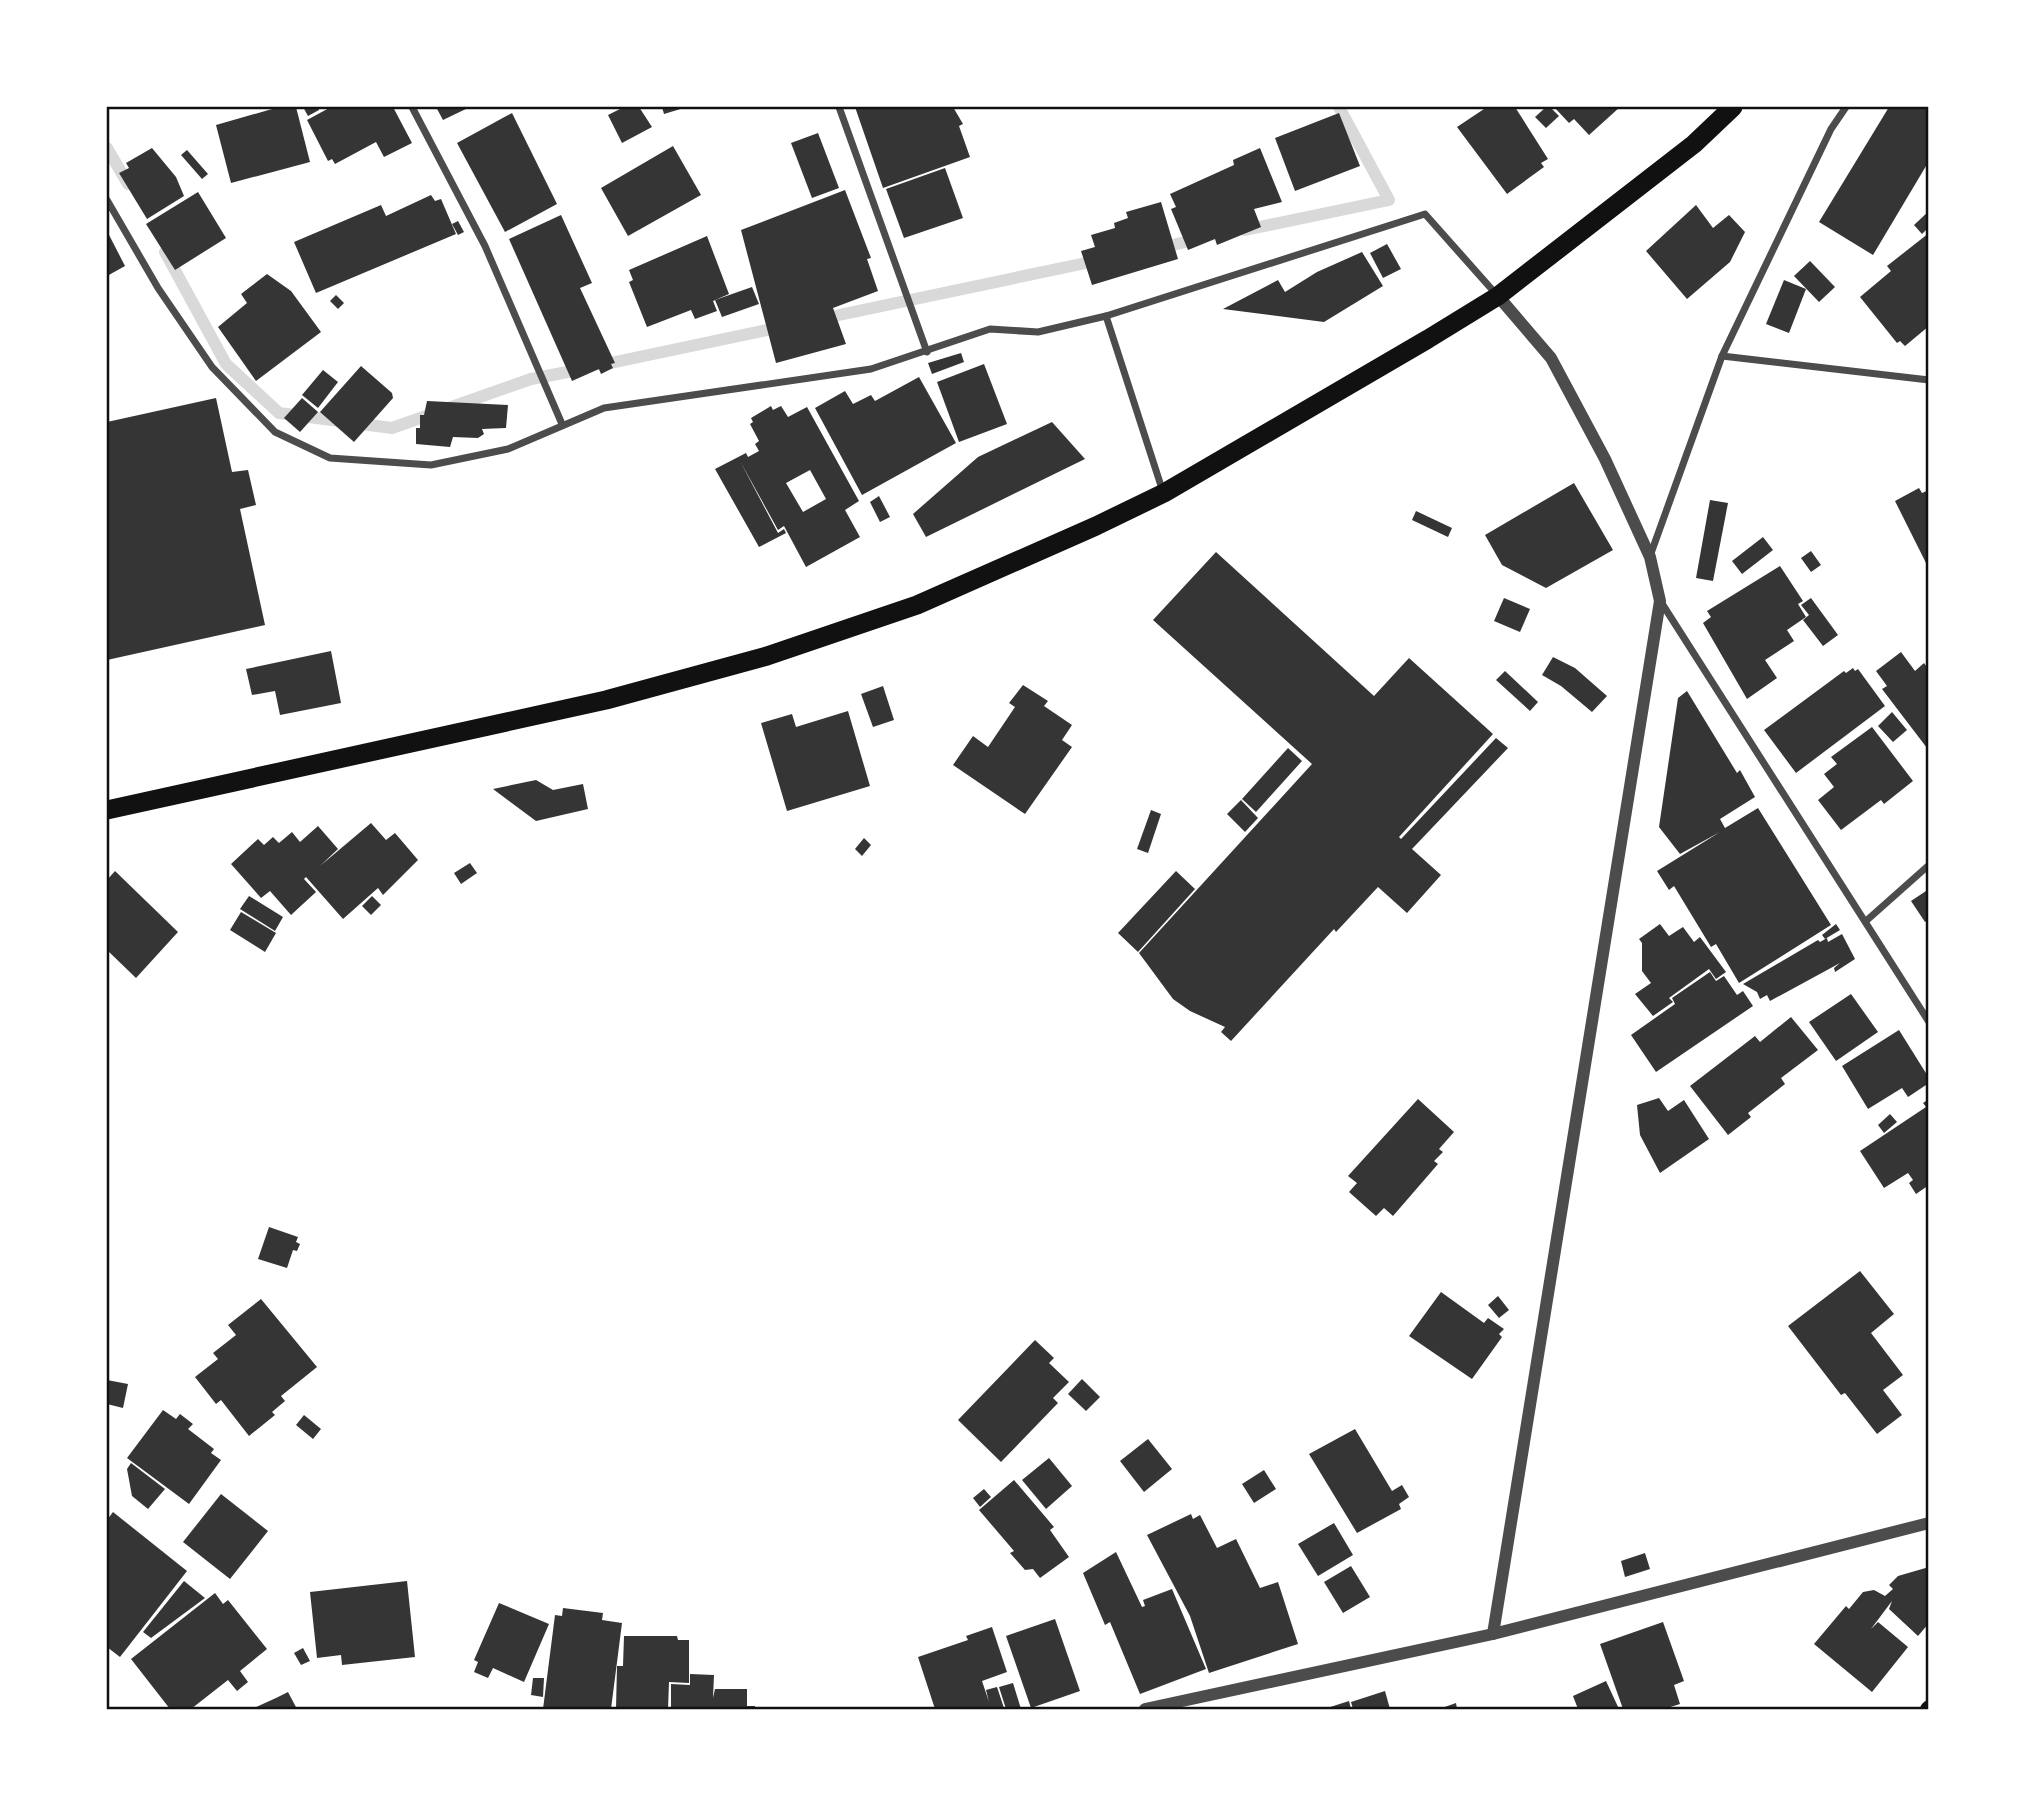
<svg xmlns="http://www.w3.org/2000/svg" width="2036" height="1816" viewBox="0 0 2036 1816" font-family="'Roboto Serif',serif">
	<rect width="100%" height="100%" fill="#fff"/>
	<g fill="none" stroke-linecap="round" stroke-linejoin="round">
		<g stroke="#d9d9d9" stroke-width="12">
			<polyline points="107,148 128,184"/>
			<polyline points="1245,230 1389,200 1339,107"/>
			<polyline points="1159,248 1199,239"/>
			<polyline points="165,252 226,364 279,413 392,428 531,379 583,369"/>
			<polyline points="820,319 1100,260"/>
			<polyline points="601,365 781,327"/>
		</g>
	</g>
	<g fill="#353535" fill-rule="evenodd">
		<polygon points="279,107 296,107 310,162 231,183 216,125"/>
		<polygon points="303,107 318,107 319,110 308,116"/>
		<polygon points="331,107 393,107 412,143 384,157 376,142 335,164 332,159 328,161 307,120"/>
		<polygon points="436,107 470,107 443,120"/>
		<polygon points="624,107 639,107 652,127 622,143 608,115"/>
		<polygon points="662,107 687,107 664,114"/>
		<polygon points="855,107 953,107 963,124 959,126 970,157 883,188"/>
		<polygon points="1487,107 1515,107 1548,159 1541,163 1544,167 1507,194 1457,127"/>
		<polygon points="1546,107 1550,107 1559,116 1546,128 1535,117"/>
		<polygon points="1554,107 1620,107 1589,135 1574,119 1569,123"/>
		<polygon points="1889,107 1929,107 1929,161 1873,255 1819,222"/>
		<polygon points="512,113 557,204 505,232 457,143"/>
		<polygon points="1339,113 1360,166 1295,191 1275,138"/>
		<polygon points="818,133 839,188 812,198 791,143"/>
		<polygon points="673,146 701,195 628,236 601,188"/>
		<polygon points="152,148 176,177 184,196 147,219 119,173 129,168 126,163"/>
		<polygon points="1260,148 1282,202 1254,209 1261,227 1217,245 1215,239 1188,250 1171,209 1176,207 1170,194 1234,165 1233,160"/>
		<polygon points="187,150 208,174 202,179 181,155"/>
		<polygon points="945,168 963,218 904,238 886,189"/>
		<polygon points="845,190 871,258 867,259 878,291 833,308 846,344 776,363 741,230"/>
		<polygon points="198,192 226,238 175,270 146,224"/>
		<polygon points="431,195 435,201 441,199 456,234 316,293 294,242 381,205 386,216"/>
		<polygon points="1161,202 1178,259 1092,285 1081,251 1095,247 1091,235 1115,228 1114,223 1128,218 1126,212"/>
		<polygon points="1696,205 1713,228 1729,215 1745,232 1730,262 1687,299 1646,251"/>
		<polygon points="1929,211 1929,227 1922,234 1914,225"/>
		<polygon points="561,215 592,283 580,288 615,363 611,364 613,368 601,374 599,369 572,381 509,239"/>
		<polygon points="458,221 464,232 458,235 452,224"/>
		<polygon points="107,231 125,266 107,276"/>
		<polygon points="1929,233 1929,326 1905,346 1900,341 1897,343 1860,297 1891,271 1887,266"/>
		<polygon points="707,236 729,294 713,301 717,311 695,319 691,310 647,327 629,282 633,280 629,270"/>
		<polygon points="1387,244 1401,269 1383,278 1370,253"/>
		<polygon points="1362,252 1383,286 1324,322 1223,309 1278,280 1285,292 1317,272"/>
		<polygon points="1810,261 1835,287 1819,302 1794,276"/>
		<polygon points="267,274 291,291 321,332 256,381 218,327 247,303 241,294"/>
		<polygon points="1784,280 1806,289 1789,333 1766,324"/>
		<polygon points="752,287 759,304 722,317 715,300"/>
		<polygon points="336,295 344,303 338,309 330,301"/>
		<polygon points="961,353 964,362 932,374 928,363"/>
		<polygon points="984,364 1007,424 959,442 937,382"/>
		<polygon points="361,366 392,393 393,398 354,442 320,412"/>
		<polygon points="323,370 338,382 318,408 302,395"/>
		<polygon points="919,377 956,443 862,495 815,408 845,391 853,404 871,395 875,401"/>
		<polygon points="216,398 232,472 248,470 256,505 240,509 265,625 107,660 107,422"/>
		<polygon points="302,398 318,412 300,432 284,418"/>
		<polygon points="427,401 508,405 506,428 482,429 484,434 478,438 453,437 450,447 416,444 416,428 420,428 420,415 424,415"/>
		<path d="M771,406L773,410L781,406L788,417L807,407L859,501L845,510L860,537L806,567L784,526L778,530L740,461L778,533L784,529L786,533L759,547L715,469L746,453L748,457L759,451L755,444L759,441L750,424L753,422L751,418ZM810,470L826,499L803,512L786,483Z"/>
		<polygon points="1052,422 1085,459 926,537 913,514 978,457"/>
		<polygon points="1574,483 1613,550 1546,588 1502,565 1485,535"/>
		<polygon points="1919,488 1922,493 1929,490 1929,569 1895,501"/>
		<polygon points="879,496 890,517 880,522 870,502"/>
		<polygon points="1710,500 1728,503 1713,581 1696,578"/>
		<polygon points="1416,511 1452,528 1448,537 1412,520"/>
		<polygon points="1763,537 1773,550 1742,574 1732,561"/>
		<polygon points="1811,551 1821,565 1811,572 1801,558"/>
		<polygon points="1216,552 1374,696 1409,658 1493,734 1399,837 1401,839 1496,738 1508,748 1412,849 1441,875 1407,913 1378,887 1336,932 1334,929 1231,1041 1221,1032 1225,1027 1190,1011 1173,999 1139,953 1312,764 1153,620"/>
		<polygon points="1780,566 1803,601 1798,604 1806,617 1787,630 1794,641 1765,660 1777,678 1747,699 1703,623 1711,617 1707,611"/>
		<polygon points="1504,598 1530,609 1520,632 1494,621"/>
		<polygon points="1811,598 1838,635 1823,646 1803,620 1809,615 1801,605"/>
		<polygon points="331,651 341,703 280,715 275,691 252,695 246,669"/>
		<polygon points="1901,652 1915,671 1924,663 1929,670 1927,748 1882,689 1887,686 1876,671"/>
		<polygon points="1553,657 1575,668 1607,696 1592,712 1561,686 1542,675"/>
		<polygon points="1853,668 1855,671 1858,669 1885,706 1796,773 1764,730 1844,671 1846,673"/>
		<polygon points="1505,671 1538,702 1530,711 1496,680"/>
		<polygon points="1023,685 1048,701 1044,706 1072,725 1062,740 1072,747 1025,814 953,765 973,736 988,747 1015,707 1009,703"/>
		<polygon points="883,686 894,720 873,727 861,694"/>
		<polygon points="1687,691 1737,773 1740,770 1755,797 1720,819 1725,828 1758,808 1831,925 1739,983 1716,944 1711,947 1674,886 1669,890 1657,871 1720,832 1680,854 1659,827 1678,698"/>
		<polygon points="848,711 870,786 787,811 761,723 792,714 796,727"/>
		<polygon points="1892,712 1907,730 1893,742 1878,726"/>
		<polygon points="1872,727 1913,781 1884,804 1881,800 1841,830 1818,800 1834,787 1824,774 1837,764 1831,757"/>
		<polygon points="1288,748 1302,761 1256,812 1242,799"/>
		<polygon points="536,780 553,790 583,784 588,809 536,821 493,789"/>
		<polygon points="1241,800 1258,818 1245,832 1227,814"/>
		<polygon points="1151,810 1161,814 1148,853 1137,849"/>
		<polygon points="371,823 386,840 395,833 418,860 383,895 378,888 343,919 306,877 304,879 316,892 291,915 270,891 261,898 231,864 258,839 264,845 273,837 279,843 292,832 300,842 318,826 338,849 320,866"/>
		<polygon points="864,838 871,845 862,856 855,849"/>
		<polygon points="470,863 477,873 461,884 454,873"/>
		<polygon points="115,871 178,932 136,978 107,950 107,880"/>
		<polygon points="1176,871 1195,889 1138,952 1118,933"/>
		<polygon points="1929,889 1929,920 1925,922 1911,901"/>
		<polygon points="249,896 283,917 275,931 240,909"/>
		<polygon points="372,896 381,905 371,915 362,906"/>
		<polygon points="241,912 276,933 265,952 230,930"/>
		<polygon points="1660,924 1669,936 1683,927 1694,942 1700,937 1726,972 1716,979 1709,969 1669,998 1673,1002 1653,1016 1635,994 1651,983 1642,971 1642,943 1639,939"/>
		<polygon points="1836,924 1840,930 1825,939 1822,935"/>
		<polygon points="1842,934 1855,959 1835,972 1834,968 1840,963 1770,1001 1767,995 1760,999 1757,992 1743,984 1818,940 1820,942 1827,938 1828,942"/>
		<polygon points="1710,972 1716,981 1724,976 1737,995 1743,991 1753,1006 1656,1072 1631,1035 1675,1004 1672,998"/>
		<polygon points="1851,994 1878,1032 1836,1061 1809,1022"/>
		<polygon points="1791,1017 1818,1050 1781,1078 1785,1084 1748,1113 1751,1117 1728,1135 1690,1086 1755,1036 1760,1042"/>
		<polygon points="1899,1030 1929,1078 1929,1083 1908,1097 1902,1088 1868,1109 1842,1066"/>
		<polygon points="1659,1098 1668,1111 1684,1100 1709,1139 1660,1173 1640,1135 1637,1105"/>
		<polygon points="1418,1099 1454,1132 1439,1149 1443,1152 1434,1161 1438,1164 1393,1216 1384,1208 1376,1216 1349,1192 1357,1183 1348,1176"/>
		<polygon points="1929,1099 1929,1185 1916,1194 1909,1183 1913,1180 1908,1173 1884,1188 1860,1151 1926,1107 1923,1103"/>
		<polygon points="1890,1114 1897,1122 1884,1133 1878,1125"/>
		<polygon points="269,1227 298,1237 296,1242 300,1244 297,1251 293,1250 287,1268 258,1259"/>
		<polygon points="1860,1271 1894,1314 1871,1333 1903,1375 1883,1390 1902,1415 1877,1434 1845,1393 1841,1395 1788,1326"/>
		<polygon points="1441,1292 1484,1323 1488,1318 1504,1329 1499,1334 1502,1337 1472,1379 1409,1336"/>
		<polygon points="1498,1296 1509,1310 1499,1318 1488,1305"/>
		<polygon points="261,1299 317,1367 281,1396 285,1401 272,1412 275,1415 249,1436 221,1400 216,1404 195,1377 218,1359 213,1353 236,1335 228,1325"/>
		<polygon points="1035,1340 1054,1358 1049,1363 1069,1382 1053,1398 1058,1403 1001,1462 958,1420"/>
		<polygon points="1082,1379 1100,1397 1086,1411 1068,1394"/>
		<polygon points="107,1380 128,1384 123,1408 107,1404"/>
		<polygon points="163,1410 176,1419 180,1414 193,1424 188,1429 214,1449 211,1453 221,1460 189,1504 127,1458"/>
		<polygon points="304,1415 321,1429 313,1439 296,1425"/>
		<polygon points="1355,1429 1392,1491 1402,1485 1409,1497 1399,1504 1401,1509 1357,1533 1309,1454"/>
		<polygon points="1148,1439 1172,1469 1144,1492 1120,1461"/>
		<polygon points="1049,1458 1072,1486 1046,1509 1022,1480"/>
		<polygon points="131,1463 165,1489 148,1509 132,1496 127,1469"/>
		<polygon points="1264,1470 1276,1489 1254,1503 1242,1484"/>
		<polygon points="1014,1480 1054,1527 1050,1530 1069,1557 1040,1578 1033,1569 1025,1570 1010,1553 1014,1551 979,1510"/>
		<polygon points="984,1489 991,1497 980,1507 973,1498"/>
		<polygon points="221,1494 268,1531 230,1579 183,1542"/>
		<polygon points="113,1512 187,1571 120,1657 107,1647 107,1520"/>
		<polygon points="1191,1514 1193,1519 1200,1515 1217,1548 1236,1539 1260,1588 1278,1582 1298,1644 1209,1673 1190,1616 1147,1535"/>
		<polygon points="1334,1523 1353,1555 1318,1576 1298,1544"/>
		<polygon points="1116,1552 1142,1607 1145,1606 1143,1600 1172,1589 1206,1669 1140,1694 1110,1622 1105,1625 1083,1573"/>
		<polygon points="1645,1553 1650,1569 1625,1577 1621,1561"/>
		<polygon points="1351,1566 1370,1597 1343,1613 1324,1582"/>
		<polygon points="1929,1567 1929,1623 1918,1636 1889,1609 1892,1601 1871,1629 1878,1622 1908,1647 1872,1692 1814,1644 1846,1606 1849,1609 1863,1592 1874,1590 1885,1596 1893,1589 1889,1585 1898,1576"/>
		<polygon points="184,1581 205,1598 151,1638 143,1632"/>
		<polygon points="407,1581 415,1657 342,1665 341,1655 317,1658 310,1592"/>
		<polygon points="215,1593 223,1604 228,1600 267,1649 240,1671 248,1682 237,1691 228,1680 191,1709 170,1709 131,1659"/>
		<polygon points="499,1603 549,1624 524,1682 493,1668 488,1678 474,1672 478,1662 474,1660"/>
		<polygon points="563,1608 603,1613 602,1620 622,1623 611,1709 543,1709 555,1615 562,1616"/>
		<polygon points="1055,1619 1080,1691 1031,1708 1006,1636"/>
		<polygon points="1663,1622 1684,1681 1674,1685 1680,1704 1664,1709 1623,1709 1600,1644"/>
		<polygon points="992,1627 1007,1672 982,1681 989,1702 986,1690 997,1687 1004,1708 935,1709 918,1657 968,1640 966,1636"/>
		<polygon points="624,1636 677,1636 678,1640 689,1640 689,1683 669,1682 668,1709 616,1709 617,1666 623,1666"/>
		<polygon points="303,1648 310,1661 301,1665 294,1653"/>
		<polygon points="690,1674 714,1675 713,1698 715,1689 747,1689 747,1706 755,1706 755,1709 671,1709 671,1684 690,1685"/>
		<polygon points="533,1678 544,1678 543,1697 531,1695"/>
		<polygon points="1606,1681 1619,1709 1578,1709 1573,1696"/>
		<polygon points="1013,1683 1021,1709 1006,1709 999,1687"/>
		<polygon points="1385,1691 1390,1709 1353,1709 1351,1702"/>
		<polygon points="288,1692 297,1709 252,1709 276,1698"/>
		<polygon points="1349,1701 1351,1709 1324,1709"/>
		<polygon points="1456,1703 1457,1709 1439,1709"/>
	</g>
	<g fill="none" stroke-linecap="round" stroke-linejoin="round">
		<g stroke="#4c4c4c" stroke-width="7">
			<polyline points="412,107 485,246 562,424"/>
			<polyline points="839,107 927,352"/>
			<polyline points="107,200 158,288 212,367 275,432 330,458 431,465 508,449 604,408 871,369 990,329 1038,332 1106,316 1425,214 1496,294"/>
			<polyline points="1106,316 1163,492"/>
			<polyline points="1722,356 1929,380"/>
			<polyline points="1650,556 1722,356 1831,129 1846,107"/>
			<polyline points="1661,602 1929,1022"/>
			<polyline points="1866,921 1929,865"/>
		</g>
		<g stroke="#4c4c4c" stroke-width="12">
			<polyline points="1493,1634 1660,601 1650,557 1605,459 1551,358 1498,296"/>
			<polyline points="1145,1709 1493,1634 1929,1523"/>
		</g>
		<polyline stroke="#111" stroke-width="14" points="1927,1709 1929,1707"/>
		<polyline stroke="#111" stroke-width="19" points="107,810 606,700 767,656 917,605 1096,526 1164,493 1428,339 1498,296 1694,144 1733,107"/>
	</g>
	<rect width="2036" height="1816" fill="none" stroke="#ffffff" stroke-width="217"/>
	<rect x="108" y="108" width="1819" height="1600" fill="none" stroke="#111" stroke-width="2.5"/>
</svg>
